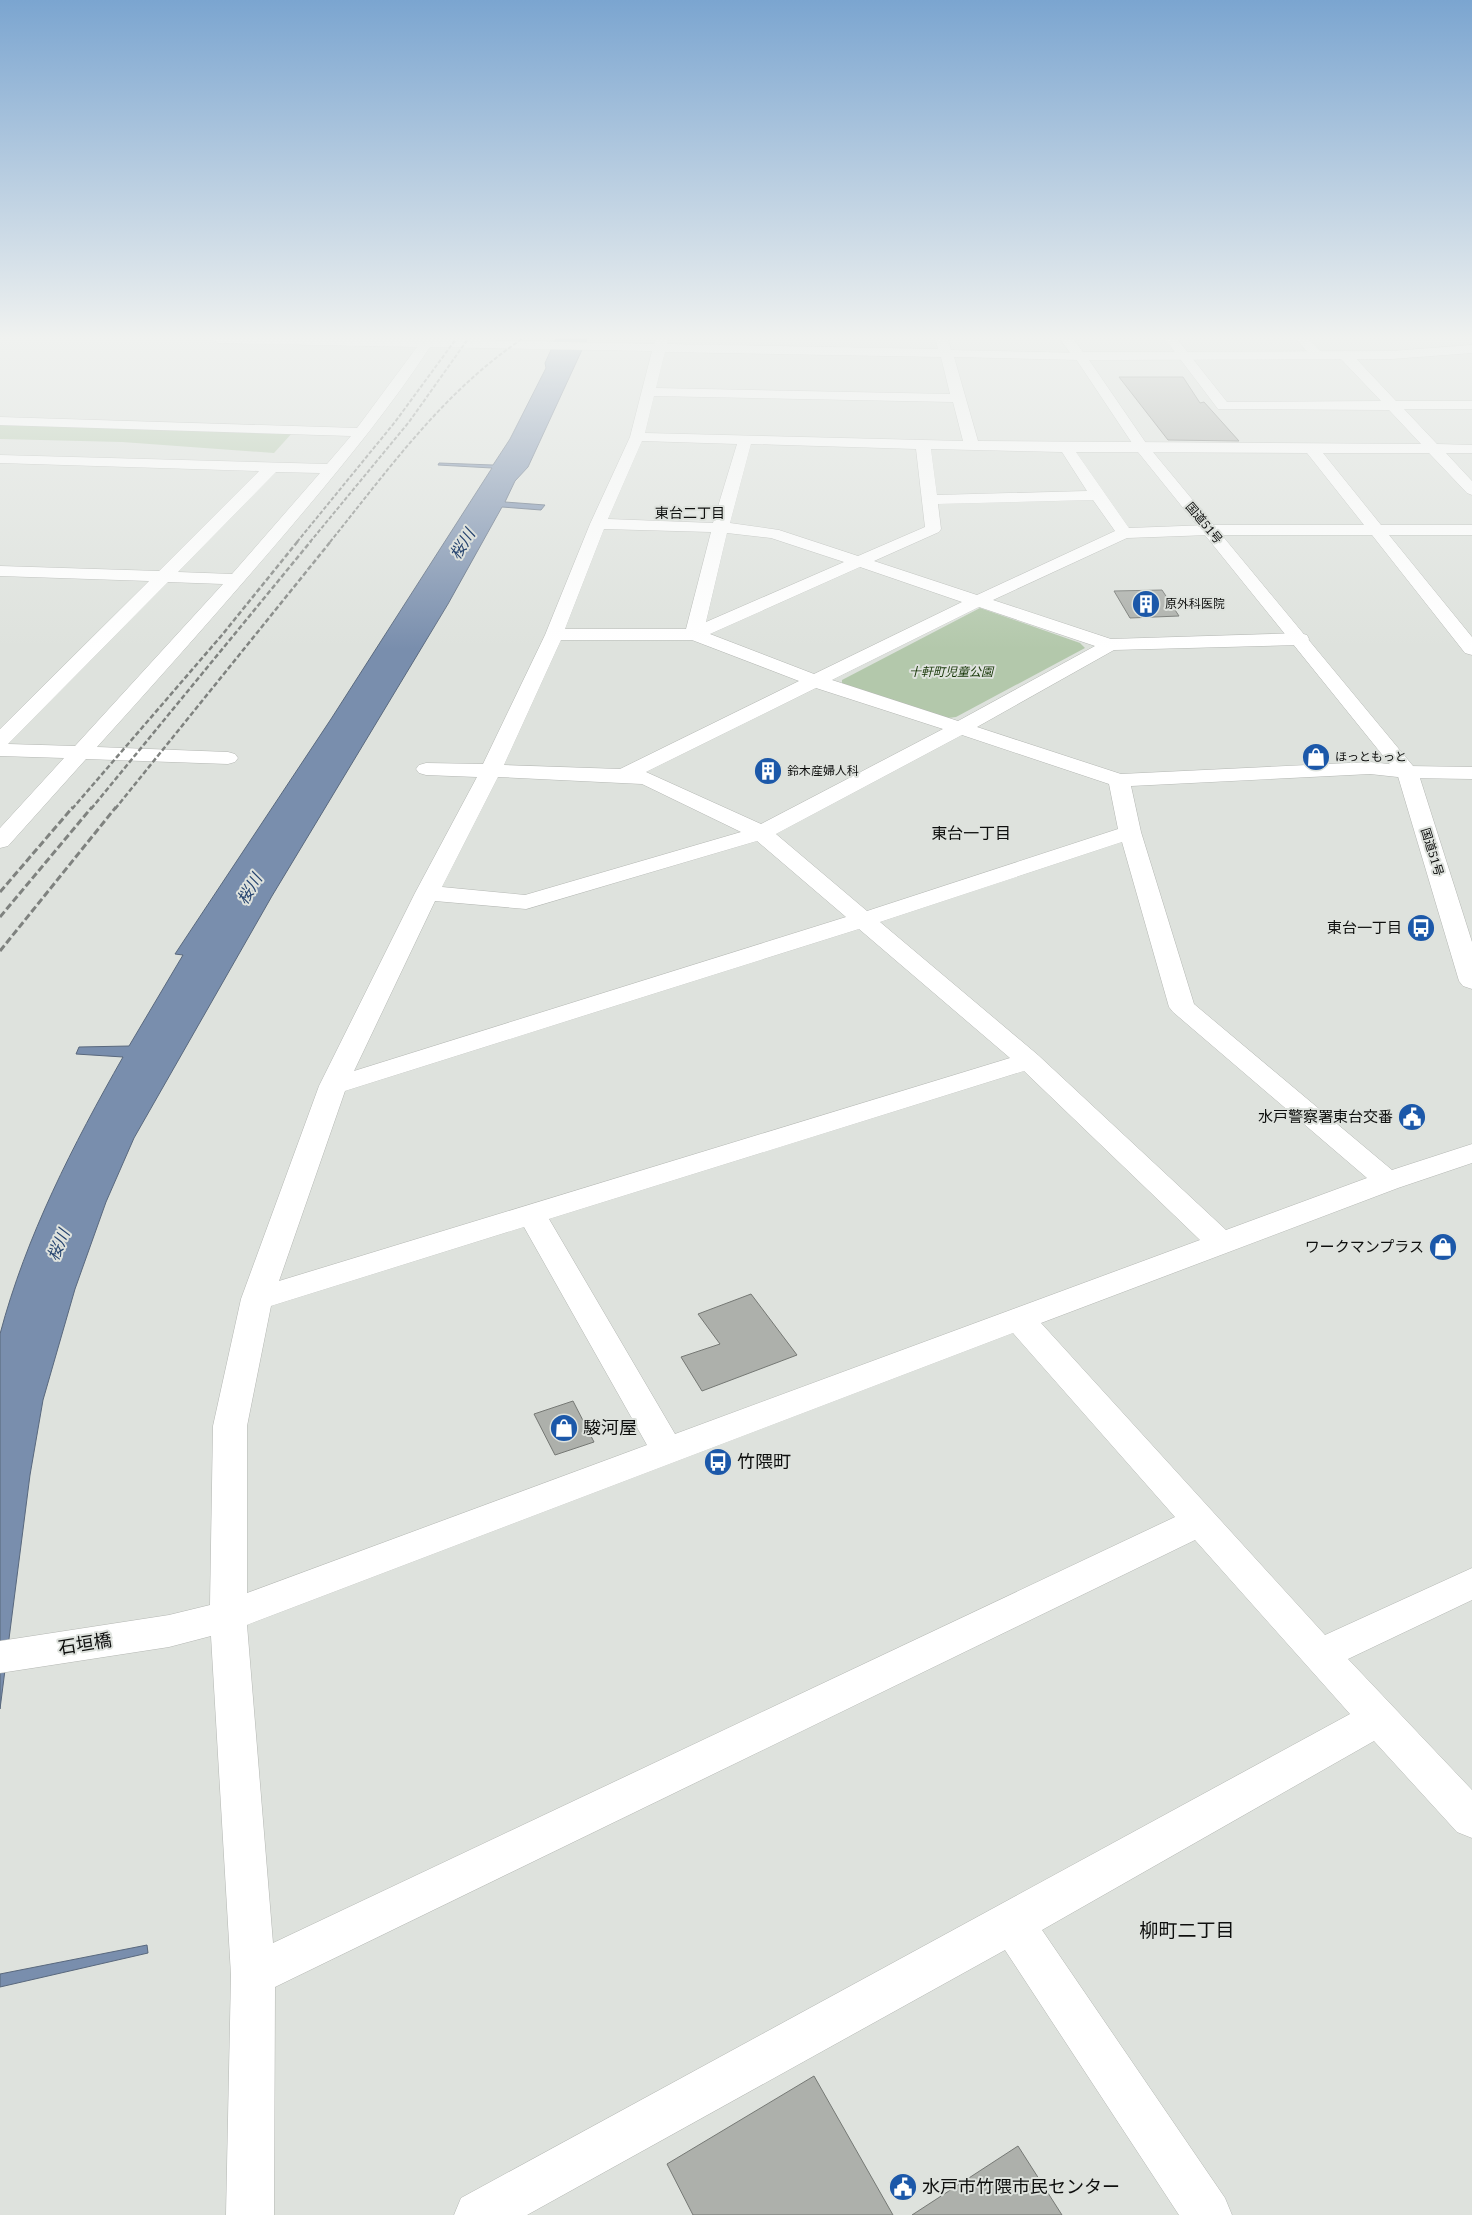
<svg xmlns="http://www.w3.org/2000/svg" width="1472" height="2215" viewBox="0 0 1472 2215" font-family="'Noto Serif','Noto Sans JP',serif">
	<rect width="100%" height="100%" fill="#dee2dd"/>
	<g fill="#b3c8ab">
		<polygon points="0,425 293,432 274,453 122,442 0,439"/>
		<polygon points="980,608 1080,643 1085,648 956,717 948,718 842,684 842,680"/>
	</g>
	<g fill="#798ead" stroke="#59687d">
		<path d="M556,339H587L528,467L515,481L505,502L545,505L541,510L502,507L448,604L272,896L134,1138L106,1202L75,1289L43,1400L30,1475L0,1709V1334C26,1236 73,1145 123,1057L76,1054L79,1047L129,1046L183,955L175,954L331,719L492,468L438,465L439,463L493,465L510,439L546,368L545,363Z"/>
		<polygon points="147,1945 148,1953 0,1987 0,1974"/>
	</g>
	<g fill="#adb0ab" stroke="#757874">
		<polygon points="1119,377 1183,377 1200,403 1204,402 1239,441 1168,440"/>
		<polygon points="1162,590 1179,616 1130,618 1114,591"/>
		<polygon points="751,1294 797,1355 702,1391 681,1357 720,1344 698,1314"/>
		<polygon points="573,1401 594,1442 555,1455 534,1414"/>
		<polygon points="814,2076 893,2215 693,2215 667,2164"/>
		<polygon points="1018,2146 1062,2215 912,2215"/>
	</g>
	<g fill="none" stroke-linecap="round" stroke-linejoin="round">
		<defs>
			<g id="minor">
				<path d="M212,339H435L654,344L656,339H668L667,344L938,349L936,339H948L951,350L1085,353L1086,356L1080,360L954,357L978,441L1421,444L1389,410L1218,409L1165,339H1177L1227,402L1381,401L1340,358L1339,355L1345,351L1350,352L1396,401H1472V409H1404L1437,444L1472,445V453H1446L1472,481V495L1467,493L1429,453H1323L1381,525H1472V535H1389L1472,637V655L1465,653L1372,535H1209L1127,538L993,600L1111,639L1300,633L1307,635L1309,639L1307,643L1300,645L1114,650L977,727L1121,774L1370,762L1407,766L1472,767V779L1407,778L1370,774L1131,786L1141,832L1194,1004L1392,1170L1472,1144V1163L1398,1188L1041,1323L1325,1635L1472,1568V1600L1348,1659L1472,1790V1838L1457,1832L1374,1741L1042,1930L1225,2198L1232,2215H1179L1005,1950L527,2215H454L461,2198L1350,1714L1195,1540L275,1987L274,2215H226L231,1975L211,1636L169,1647L0,1673V1641L169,1615L210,1605L213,1426L241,1299L319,1086L415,893L477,777L426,775L419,773L416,769L419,765L426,763L483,764L545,635L590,524L630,437L652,351L430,347C388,411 339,470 289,529C226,603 162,675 97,747L228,752L235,754L238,758L235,762L228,764L86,759L8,846L0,848V828L64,758L0,756V729L149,581L0,576V566L159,571L259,471L0,463V455L327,464L351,436L0,425V417L357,428L417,347L218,343ZM665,352L941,357L950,394L656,388ZM654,396L953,402L963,441L645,433ZM642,441L737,444L713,523L608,519ZM751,444L916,449L925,527L858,556L779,530L730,523ZM931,449L1062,452L1087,491L937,495ZM1076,452L1307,453L1364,525H1209L1129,528ZM276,472L320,473L232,574L178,572ZM1093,500L1115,531L977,595L874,561L939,532L941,529L938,504ZM604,529L711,532L686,629H565ZM727,533L771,538L844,562L706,622ZM860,567L962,602L814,674L710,634ZM168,582L223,584L75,746L8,744ZM979,607L1095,646L958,721L832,680ZM561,640H692L799,681L620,769L504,765ZM816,688L943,729L761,824L646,772ZM962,735L1109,784L1118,829L867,911L776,834ZM498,777L642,784L741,832L525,895L442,887ZM757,841L846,917L354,1071L435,901L526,909ZM1122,842L1169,1007L1173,1012L1367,1178L1226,1230L1038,1055L880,922ZM859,929L1010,1058L279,1281L345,1091ZM1024,1071L1200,1240L675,1434L549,1219ZM524,1227L647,1445L247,1593V1426L271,1306ZM1013,1333L1175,1517L273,1943L247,1625Z"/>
				<polygon points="1296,339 1309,339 1324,355 1318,359 1313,358"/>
			</g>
			<polygon id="major" points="1060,339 1073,339 1086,356 1085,359 1075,359"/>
			<polygon id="highway" points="1472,345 1472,353 1392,359 1089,360 1148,446 1418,772 1472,942 1472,989 1463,986 1459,981 1397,773 1138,452 1074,356 1080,352 1392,351"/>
		</defs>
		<use href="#minor" stroke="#b4b7b3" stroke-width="1"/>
		<use href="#major" stroke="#b4b7b3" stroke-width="1"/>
		<use href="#highway" stroke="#b4b7b3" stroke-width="1"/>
		<use href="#minor" fill="#fff" fill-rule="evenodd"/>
		<use href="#major" fill="#fff" fill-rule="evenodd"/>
		<use href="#highway" fill="#fff" fill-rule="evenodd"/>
		<g stroke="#7f827f" stroke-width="2" stroke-dasharray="4 2" stroke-linecap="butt">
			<polyline points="297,542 395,422 456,339"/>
			<polyline points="310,542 409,422 468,339"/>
			<path d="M330,542C389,469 443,392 522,339"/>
		</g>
		<g stroke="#7f827f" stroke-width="2.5" stroke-dasharray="5 2.5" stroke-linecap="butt">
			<polyline points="72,809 222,635 298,541"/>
			<polyline points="91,809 311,541"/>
			<polyline points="115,809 331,541"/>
		</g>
		<g stroke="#7f827f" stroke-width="3" stroke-dasharray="7 3" stroke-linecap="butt">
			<polyline points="0,892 73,807"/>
			<polyline points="0,917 92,807"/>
			<polyline points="0,951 116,807"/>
		</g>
	</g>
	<linearGradient id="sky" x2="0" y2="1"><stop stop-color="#7ba5d0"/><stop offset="0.52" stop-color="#f0f2f0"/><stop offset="1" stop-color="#f0f2f0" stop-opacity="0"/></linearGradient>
	<rect width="1472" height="649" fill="url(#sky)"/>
	<defs>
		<symbol id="building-disc" viewBox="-11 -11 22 22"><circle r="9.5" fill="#1c58a9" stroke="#dee2dd"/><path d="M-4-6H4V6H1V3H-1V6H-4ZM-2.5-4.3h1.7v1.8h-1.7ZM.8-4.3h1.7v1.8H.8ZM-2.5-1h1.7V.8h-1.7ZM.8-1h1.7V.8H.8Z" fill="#fff"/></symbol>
		<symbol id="shop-disc" viewBox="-11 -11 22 22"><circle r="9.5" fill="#1c58a9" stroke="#dee2dd"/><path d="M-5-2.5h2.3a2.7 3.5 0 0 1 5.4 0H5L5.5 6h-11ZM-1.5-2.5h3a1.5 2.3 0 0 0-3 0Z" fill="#fff"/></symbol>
		<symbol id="bus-disc" viewBox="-11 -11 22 22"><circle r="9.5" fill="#1c58a9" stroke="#dee2dd"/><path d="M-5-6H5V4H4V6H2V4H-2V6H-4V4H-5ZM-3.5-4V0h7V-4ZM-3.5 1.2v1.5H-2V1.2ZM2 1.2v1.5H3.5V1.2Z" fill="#fff"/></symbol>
		<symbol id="civic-disc" viewBox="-11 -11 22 22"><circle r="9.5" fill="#1c58a9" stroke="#dee2dd"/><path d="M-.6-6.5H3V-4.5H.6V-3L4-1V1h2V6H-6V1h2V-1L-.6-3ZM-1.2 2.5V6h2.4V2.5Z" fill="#fff"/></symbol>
	</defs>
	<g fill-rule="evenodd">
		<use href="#building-disc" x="1130" y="588" width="32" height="32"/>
		<use href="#shop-disc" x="1300" y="741" width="32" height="32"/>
		<use href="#building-disc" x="752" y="755" width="32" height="32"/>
		<use href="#bus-disc" x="1405" y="912" width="32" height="32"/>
		<use href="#civic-disc" x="1396" y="1101" width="32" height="32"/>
		<use href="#shop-disc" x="1427" y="1231" width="32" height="32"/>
		<use href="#shop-disc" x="548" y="1412" width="32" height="32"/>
		<use href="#bus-disc" x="702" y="1446" width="32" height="32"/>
		<use href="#civic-disc" x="887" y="2171" width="32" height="32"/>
	</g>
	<g text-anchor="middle" stroke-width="4" stroke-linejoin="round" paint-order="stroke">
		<g font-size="12" fill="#0e0f0e" stroke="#dee2dd">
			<text transform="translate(1204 523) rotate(50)" y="4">国道51号</text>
			<text transform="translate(1432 852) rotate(73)" y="4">国道51号</text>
		</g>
		<g font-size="12" fill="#0e0f0e" stroke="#dee2dd" text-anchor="start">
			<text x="1165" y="608">原外科医院</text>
			<text x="1335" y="761">ほっともっと</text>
			<text x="787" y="775">鈴木産婦人科</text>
		</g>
		<g font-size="12" font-style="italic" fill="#143404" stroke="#dee2dd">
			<text x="951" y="676">十軒町児童公園</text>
		</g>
		<g font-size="14" fill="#0e0f0e" stroke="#dee2dd">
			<text x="690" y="518">東台二丁目</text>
		</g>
		<g font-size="15" fill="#0e0f0e" stroke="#dee2dd" text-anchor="end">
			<text x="1402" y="933">東台一丁目</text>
			<text x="1393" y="1122">水戸警察署東台交番</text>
			<text x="1424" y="1252">ワークマンプラス</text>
		</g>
		<g font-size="16" font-style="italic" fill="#26446f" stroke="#dee2dd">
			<text transform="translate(462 544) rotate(-58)" y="6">桜川</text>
			<text transform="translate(249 889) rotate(-59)" y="6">桜川</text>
			<text transform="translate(58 1245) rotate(-67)" y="6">桜川</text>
		</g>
		<g font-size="16" fill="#0e0f0e" stroke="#dee2dd">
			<text x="971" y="839">東台一丁目</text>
		</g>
		<g font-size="18" fill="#0e0f0e" stroke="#dee2dd" text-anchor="start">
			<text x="583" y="1434">駿河屋</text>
			<text x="737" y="1468">竹隈町</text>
			<text x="922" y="2193">水戸市竹隈市民センター</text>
		</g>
		<g font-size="18" fill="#0e0f0e" stroke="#dee2dd">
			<text transform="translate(85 1644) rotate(-9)" y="6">石垣橋</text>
		</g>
		<g font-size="19" fill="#0e0f0e" stroke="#dee2dd">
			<text x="1187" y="1937">柳町二丁目</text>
		</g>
	</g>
</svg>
